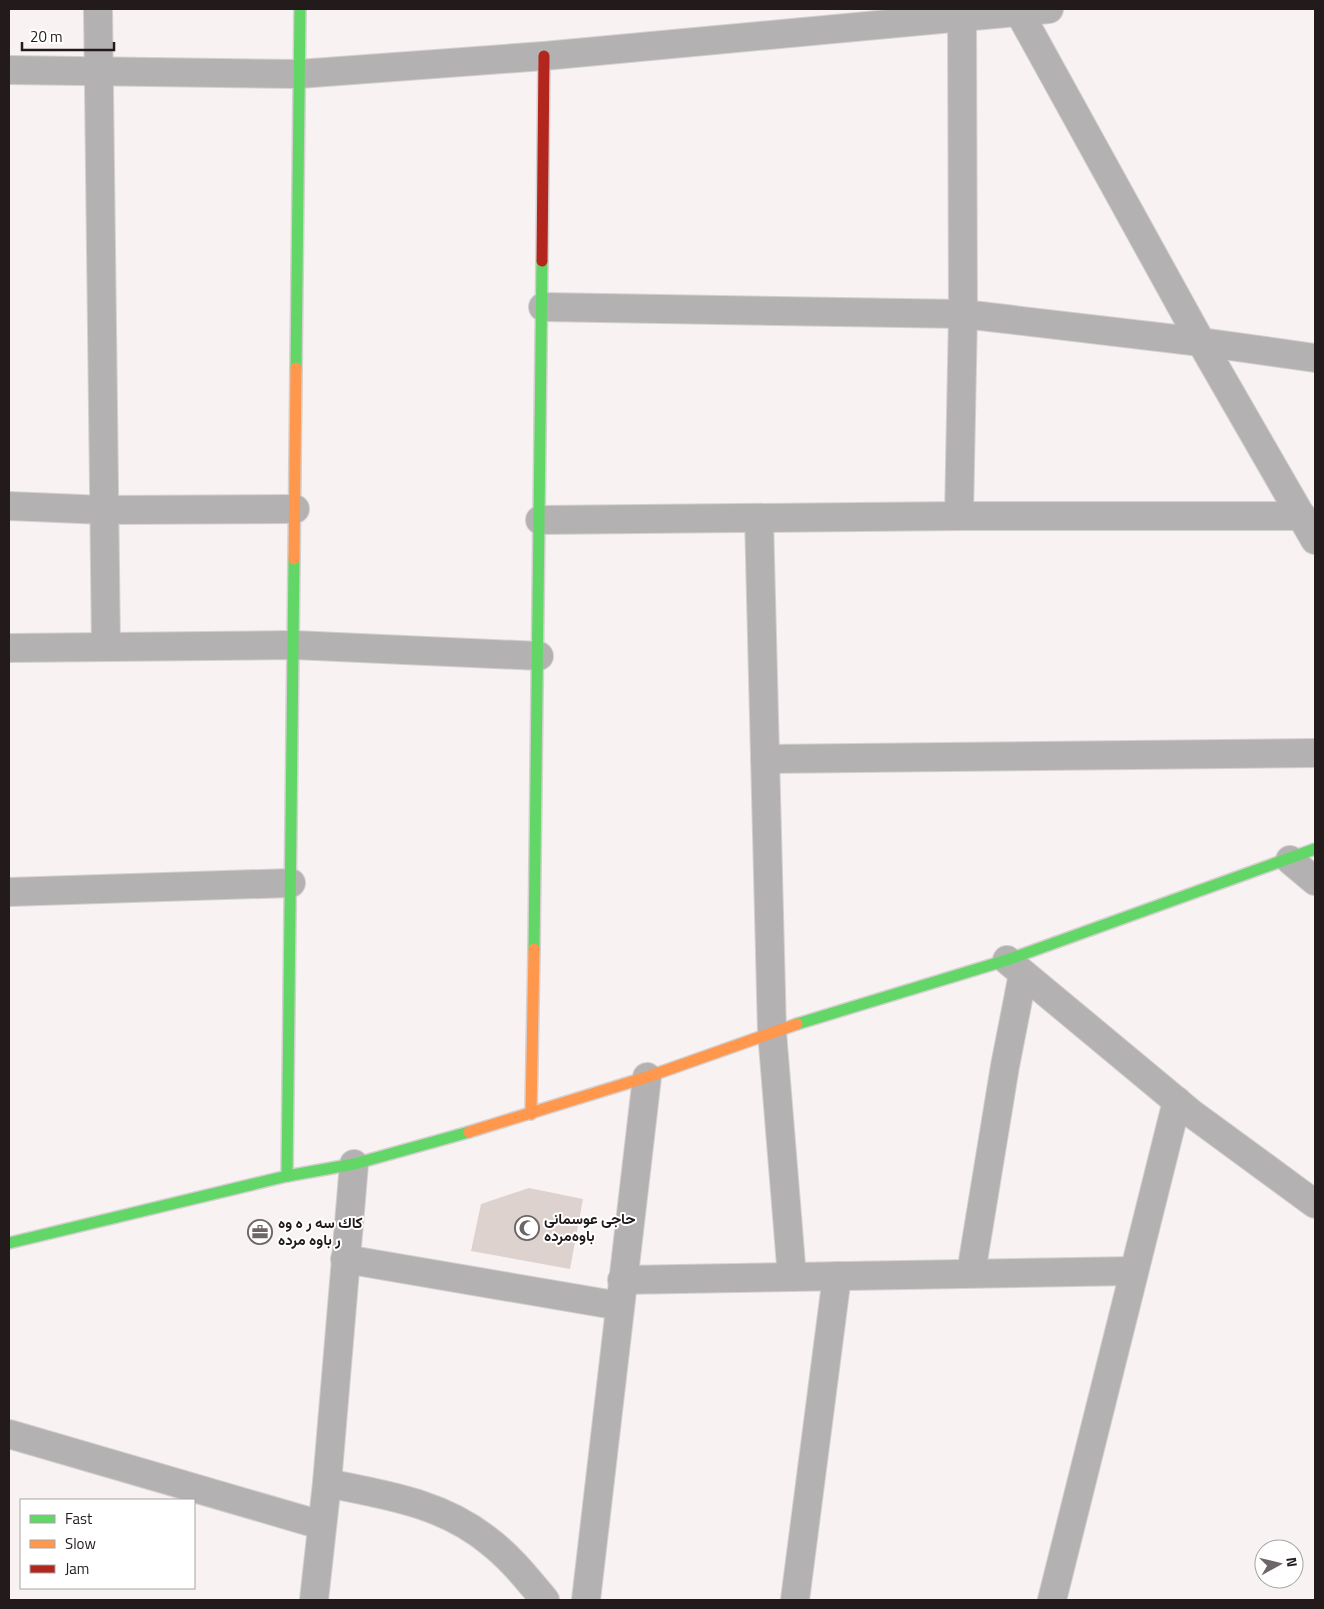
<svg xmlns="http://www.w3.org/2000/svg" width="1324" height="1609" viewBox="0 0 1324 1609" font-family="'Titillium Web',Vazirmatn,sans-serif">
	<rect width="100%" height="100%" fill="#f8f2f2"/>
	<polygon fill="#ddd2ce" points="529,1188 583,1199 570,1269 471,1251 481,1204"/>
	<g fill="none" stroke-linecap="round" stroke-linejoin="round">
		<defs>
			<g id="street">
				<polyline points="98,9 106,647"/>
				<polyline points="1019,12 1201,342 1315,540"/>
				<polyline points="9,70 299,74 544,56 1049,9"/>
				<polyline points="543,307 963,314 1201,342 1315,358"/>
				<polyline points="9,506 104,510 295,509"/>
				<polyline points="959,516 963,314 962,17"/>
				<polyline points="759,518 772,1032 792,1277"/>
				<polyline points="540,520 959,516 1302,516"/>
				<polyline points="9,648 294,645 539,656"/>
				<polyline points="765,759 1315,753"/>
				<polyline points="1290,860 1315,881"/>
				<polyline points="9,892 291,883"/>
				<polyline points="1007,960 1191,1113 1315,1204"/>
				<polyline points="345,1259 620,1306"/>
				<polyline points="971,1273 1005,1066 1023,974"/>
				<polyline points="622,1280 1134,1271"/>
				<polyline points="9,1434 321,1525"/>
				<path d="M327,1483C386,1495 443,1503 490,1542C511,1558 528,1580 545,1600"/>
				<polyline points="314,1600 327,1483 354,1164"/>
				<polyline points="586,1600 647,1077"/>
				<polyline points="795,1600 837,1276"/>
				<polyline points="1052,1600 1177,1101"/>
			</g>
			<g id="fast">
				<polyline points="296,368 300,9"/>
				<polyline points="534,949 542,261"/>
				<polyline points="797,1024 1007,960 1315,849"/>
				<polyline points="287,1176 294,559"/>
				<polyline points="9,1243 287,1176 354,1164 469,1132"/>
			</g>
			<g id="slow">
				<polyline points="294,559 296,368"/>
				<polyline points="531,1114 534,949"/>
				<polyline points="469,1132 647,1077 797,1024"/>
			</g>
			<polyline id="jam" points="542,261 544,56"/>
		</defs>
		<use href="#street" stroke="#d5d0d0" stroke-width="30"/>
		<use href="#fast" stroke="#d5d0d0" stroke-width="14"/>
		<use href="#slow" stroke="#d5d0d0" stroke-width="14"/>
		<use href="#jam" stroke="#d5d0d0" stroke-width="14"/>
		<use href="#street" stroke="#b3b1b1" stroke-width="28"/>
		<use href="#fast" stroke="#63d668" stroke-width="11"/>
		<use href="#slow" stroke="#ff974d" stroke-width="11"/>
		<use href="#jam" stroke="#b3261e" stroke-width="11"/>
	</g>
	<defs>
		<symbol id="mosque-ring" viewBox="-11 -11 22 22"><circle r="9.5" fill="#fff" stroke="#6e6666" stroke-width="1.5"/><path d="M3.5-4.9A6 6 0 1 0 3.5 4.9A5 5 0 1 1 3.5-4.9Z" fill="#6e6666"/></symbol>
		<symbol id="office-ring" viewBox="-11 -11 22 22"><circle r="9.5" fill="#fff" stroke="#6e6666" stroke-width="1.5"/><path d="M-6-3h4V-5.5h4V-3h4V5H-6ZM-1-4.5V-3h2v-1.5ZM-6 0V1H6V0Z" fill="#6e6666"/></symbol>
	</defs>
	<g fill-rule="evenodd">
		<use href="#mosque-ring" x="513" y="1214" width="28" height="28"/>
		<use href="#office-ring" x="246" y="1218" width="28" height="28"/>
	</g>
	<g text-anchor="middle" stroke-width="4" stroke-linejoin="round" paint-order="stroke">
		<g font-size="15" font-weight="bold" fill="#231b1b" stroke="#fff" text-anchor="start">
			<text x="544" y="1224">حاجی عوسمانی<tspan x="544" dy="17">باوەمردە</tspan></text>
			<text x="278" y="1228">كاك سه ر ه وه<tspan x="278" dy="17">ر باوه مرده</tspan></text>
		</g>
	</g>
	<rect width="1324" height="1609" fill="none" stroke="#231b1b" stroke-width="20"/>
	<rect x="20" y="1499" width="175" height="90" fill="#ffffff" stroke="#a7a4a4"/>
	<rect x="30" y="1515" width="25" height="8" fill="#63d668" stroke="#a7a4a4"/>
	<text x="65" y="1524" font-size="15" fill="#231b1b">Fast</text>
	<rect x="30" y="1540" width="25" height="8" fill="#ff974d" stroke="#a7a4a4"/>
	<text x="65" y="1549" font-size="15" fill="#231b1b">Slow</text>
	<rect x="30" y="1565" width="25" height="8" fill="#b3261e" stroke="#a7a4a4"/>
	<text x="65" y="1574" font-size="15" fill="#231b1b">Jam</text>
	<g transform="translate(1279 1564) rotate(82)"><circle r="24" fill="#ffffff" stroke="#a7a4a4"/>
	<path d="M0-4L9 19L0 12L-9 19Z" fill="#6e6666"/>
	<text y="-8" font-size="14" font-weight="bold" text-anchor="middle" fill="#231b1b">N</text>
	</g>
	<path d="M22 42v8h92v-8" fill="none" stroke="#231b1b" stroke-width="2.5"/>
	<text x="30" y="42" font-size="15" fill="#231b1b" stroke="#ffffff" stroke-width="4" paint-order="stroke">20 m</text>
</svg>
